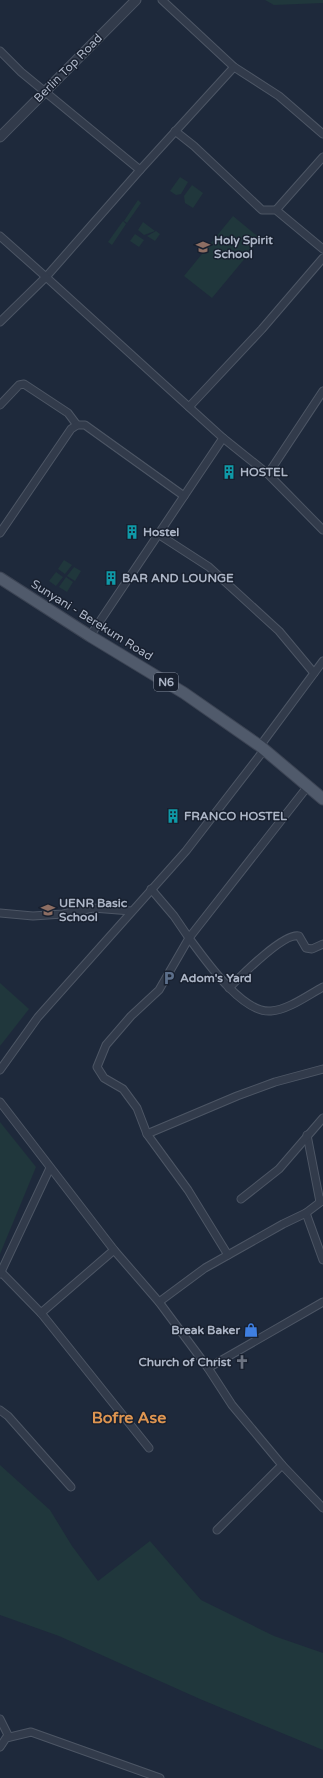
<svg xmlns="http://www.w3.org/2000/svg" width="323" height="1778" viewBox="0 0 323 1778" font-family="'Varela Round',sans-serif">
	<rect width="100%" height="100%" fill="#1e293b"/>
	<g fill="#20373c">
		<polygon points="265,0 323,0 323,3 274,5"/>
		<polygon points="180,177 188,182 181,194 176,195 170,191"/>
		<polygon points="192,185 203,193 193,208 185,203 184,196"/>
		<polygon points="138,200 141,203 127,223 124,221"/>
		<polygon points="233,216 261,239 212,298 184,276"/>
		<polygon points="123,221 126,224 112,245 108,242"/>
		<polygon points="143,222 155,231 144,235 138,230"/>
		<polygon points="156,231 160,234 155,241 147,236"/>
		<polygon points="135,234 144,240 139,247 130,241"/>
		<polygon points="64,560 72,565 65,574 58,569"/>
		<polygon points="74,567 81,571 75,581 67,576"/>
		<polygon points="56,572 63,577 56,586 49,581"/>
		<polygon points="66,577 73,582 67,592 59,587"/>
		<polygon points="0,983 29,1009 0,1046"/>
		<polygon points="0,1122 36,1167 0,1254"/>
		<polygon points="0,1465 50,1510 72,1546 98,1581 150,1541 201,1600 274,1636 323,1653 323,1750 200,1699 59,1636 0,1615"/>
	</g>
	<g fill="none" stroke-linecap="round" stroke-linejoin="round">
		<defs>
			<g id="minor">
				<polyline points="162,0 234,67"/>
				<polyline points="0,51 21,72 140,170 46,277 0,236"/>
				<polyline points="175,131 194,146 262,210 276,210 323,249"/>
				<polyline points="140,170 234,67 279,96 323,134"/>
				<polyline points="276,210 323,157"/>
				<polyline points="0,322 46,277 223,438 268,474 323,530"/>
				<polyline points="0,405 19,385 24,384 68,413 77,425"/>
				<polyline points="189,407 262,329 323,258"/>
				<polyline points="268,474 323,391"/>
				<polyline points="0,533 71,429 77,425 85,425 184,496"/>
				<polyline points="158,534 209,567 221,578 279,631 314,673"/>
				<polyline points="90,636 223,438"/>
				<polyline points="260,746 323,661"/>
				<path d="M308,786L189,938C204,958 242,1014 271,1011C288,1010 308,995 323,987"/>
				<polyline points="151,889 174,916 189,938 159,990 131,1016 106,1045 97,1067 104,1078 123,1089 137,1108 147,1134 188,1190 228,1255"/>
				<polyline points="0,913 33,916 63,914 93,908 131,911"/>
				<path d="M229,988C240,977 284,932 299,936L306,948L312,949L323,944"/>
				<polyline points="0,1070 38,1017 186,851 264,750"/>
				<polyline points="0,1102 114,1250 41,1313 149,1448"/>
				<polyline points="147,1134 237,1096 275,1082 323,1069"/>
				<polyline points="307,1135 320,1202"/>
				<polyline points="241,1199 279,1169 323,1118"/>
				<polyline points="306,1213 323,1260"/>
				<polyline points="114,1250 159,1302 208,1368"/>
				<polyline points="1,1272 41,1313"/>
				<polyline points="0,1274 50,1168"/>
				<polyline points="159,1302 205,1268 283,1224 306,1213 323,1200"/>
				<polyline points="0,1410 8,1416 71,1487"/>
				<polyline points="282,1465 323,1508"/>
				<polyline points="217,1530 282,1465 232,1405 208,1368 323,1302"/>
				<polyline points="0,1719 9,1737"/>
				<polyline points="0,1747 6,1738 31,1732 160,1778"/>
			</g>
			<polyline id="tertiary" points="0,137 136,0"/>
			<polyline id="primary" points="0,578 90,636 184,693 260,746 323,799"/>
		</defs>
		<use href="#minor" stroke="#4d5665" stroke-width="9"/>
		<use href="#tertiary" stroke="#4d5665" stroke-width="11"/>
		<use href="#primary" stroke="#3c4454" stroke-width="13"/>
		<use href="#minor" stroke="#323b4b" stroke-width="7"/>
		<use href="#tertiary" stroke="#323b4b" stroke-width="9"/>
		<use href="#primary" stroke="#505a6b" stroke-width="11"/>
	</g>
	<defs>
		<symbol id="school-bare" viewBox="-9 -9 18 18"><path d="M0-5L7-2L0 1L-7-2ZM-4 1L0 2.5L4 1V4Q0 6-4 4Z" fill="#8d6e63" stroke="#18202f" stroke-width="2.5" paint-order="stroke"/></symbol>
		<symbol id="building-bare" viewBox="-9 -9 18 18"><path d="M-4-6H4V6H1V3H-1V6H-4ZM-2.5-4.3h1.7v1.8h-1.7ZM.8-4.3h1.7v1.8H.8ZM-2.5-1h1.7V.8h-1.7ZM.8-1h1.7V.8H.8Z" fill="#0f9aa8" stroke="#18202f" stroke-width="2.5" paint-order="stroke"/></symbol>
		<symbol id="parking-bare" viewBox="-9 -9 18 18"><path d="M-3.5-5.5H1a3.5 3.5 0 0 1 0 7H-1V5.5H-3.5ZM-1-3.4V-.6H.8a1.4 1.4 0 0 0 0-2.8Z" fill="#5c6f8a" stroke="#18202f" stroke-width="2.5" paint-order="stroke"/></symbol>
		<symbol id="shop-bare" viewBox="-9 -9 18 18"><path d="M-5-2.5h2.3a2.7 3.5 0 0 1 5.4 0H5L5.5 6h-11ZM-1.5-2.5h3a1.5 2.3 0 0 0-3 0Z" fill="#3f7fe0" stroke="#18202f" stroke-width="2.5" paint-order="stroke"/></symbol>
		<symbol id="church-bare" viewBox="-9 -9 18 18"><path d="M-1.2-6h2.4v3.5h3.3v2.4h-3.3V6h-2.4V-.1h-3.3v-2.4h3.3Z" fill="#6b7280" stroke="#18202f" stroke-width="2.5" paint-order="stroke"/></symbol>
	</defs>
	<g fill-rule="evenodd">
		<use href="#school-bare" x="193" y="237" width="20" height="20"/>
		<use href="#building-bare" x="219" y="462" width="20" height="20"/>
		<use href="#building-bare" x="122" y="522" width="20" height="20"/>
		<use href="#building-bare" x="101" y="568" width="20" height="20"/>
		<use href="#building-bare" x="163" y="806" width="20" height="20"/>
		<use href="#school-bare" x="38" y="900" width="20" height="20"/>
		<use href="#parking-bare" x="159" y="968" width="20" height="20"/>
		<use href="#shop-bare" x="241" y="1320" width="20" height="20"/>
		<use href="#church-bare" x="232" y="1352" width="20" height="20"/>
	</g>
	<g text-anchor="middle" stroke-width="3" stroke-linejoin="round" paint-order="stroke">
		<rect fill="#18202f" stroke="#808999" stroke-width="1" x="154" y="673" width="24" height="18" rx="3"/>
		<g font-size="11" font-weight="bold" fill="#adb6c7">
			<text x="166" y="686">N6</text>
		</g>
		<g font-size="12" fill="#adb6c7" stroke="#18202f">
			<text transform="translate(68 68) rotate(-45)" y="4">Berlin Top Road</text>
			<text transform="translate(92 620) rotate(32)" y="4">Sunyani - Berekum Road</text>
		</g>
		<g font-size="12" font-weight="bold" fill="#adb6c7" stroke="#18202f" text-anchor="start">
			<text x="214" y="244">Holy Spirit<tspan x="214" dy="14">School</tspan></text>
			<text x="240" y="476">HOSTEL</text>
			<text x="143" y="536">Hostel</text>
			<text x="122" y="582">BAR AND LOUNGE</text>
			<text x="184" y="820">FRANCO HOSTEL</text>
			<text x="59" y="907">UENR Basic<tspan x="59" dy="14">School</tspan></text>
			<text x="180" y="982">Adom's Yard</text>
			<text x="240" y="1334" text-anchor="end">Break Baker</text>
			<text x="231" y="1366" text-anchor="end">Church of Christ</text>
		</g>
		<g font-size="16" font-weight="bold" fill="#de9551" stroke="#18202f">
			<text x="129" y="1423">Bofre Ase</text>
		</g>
	</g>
</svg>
